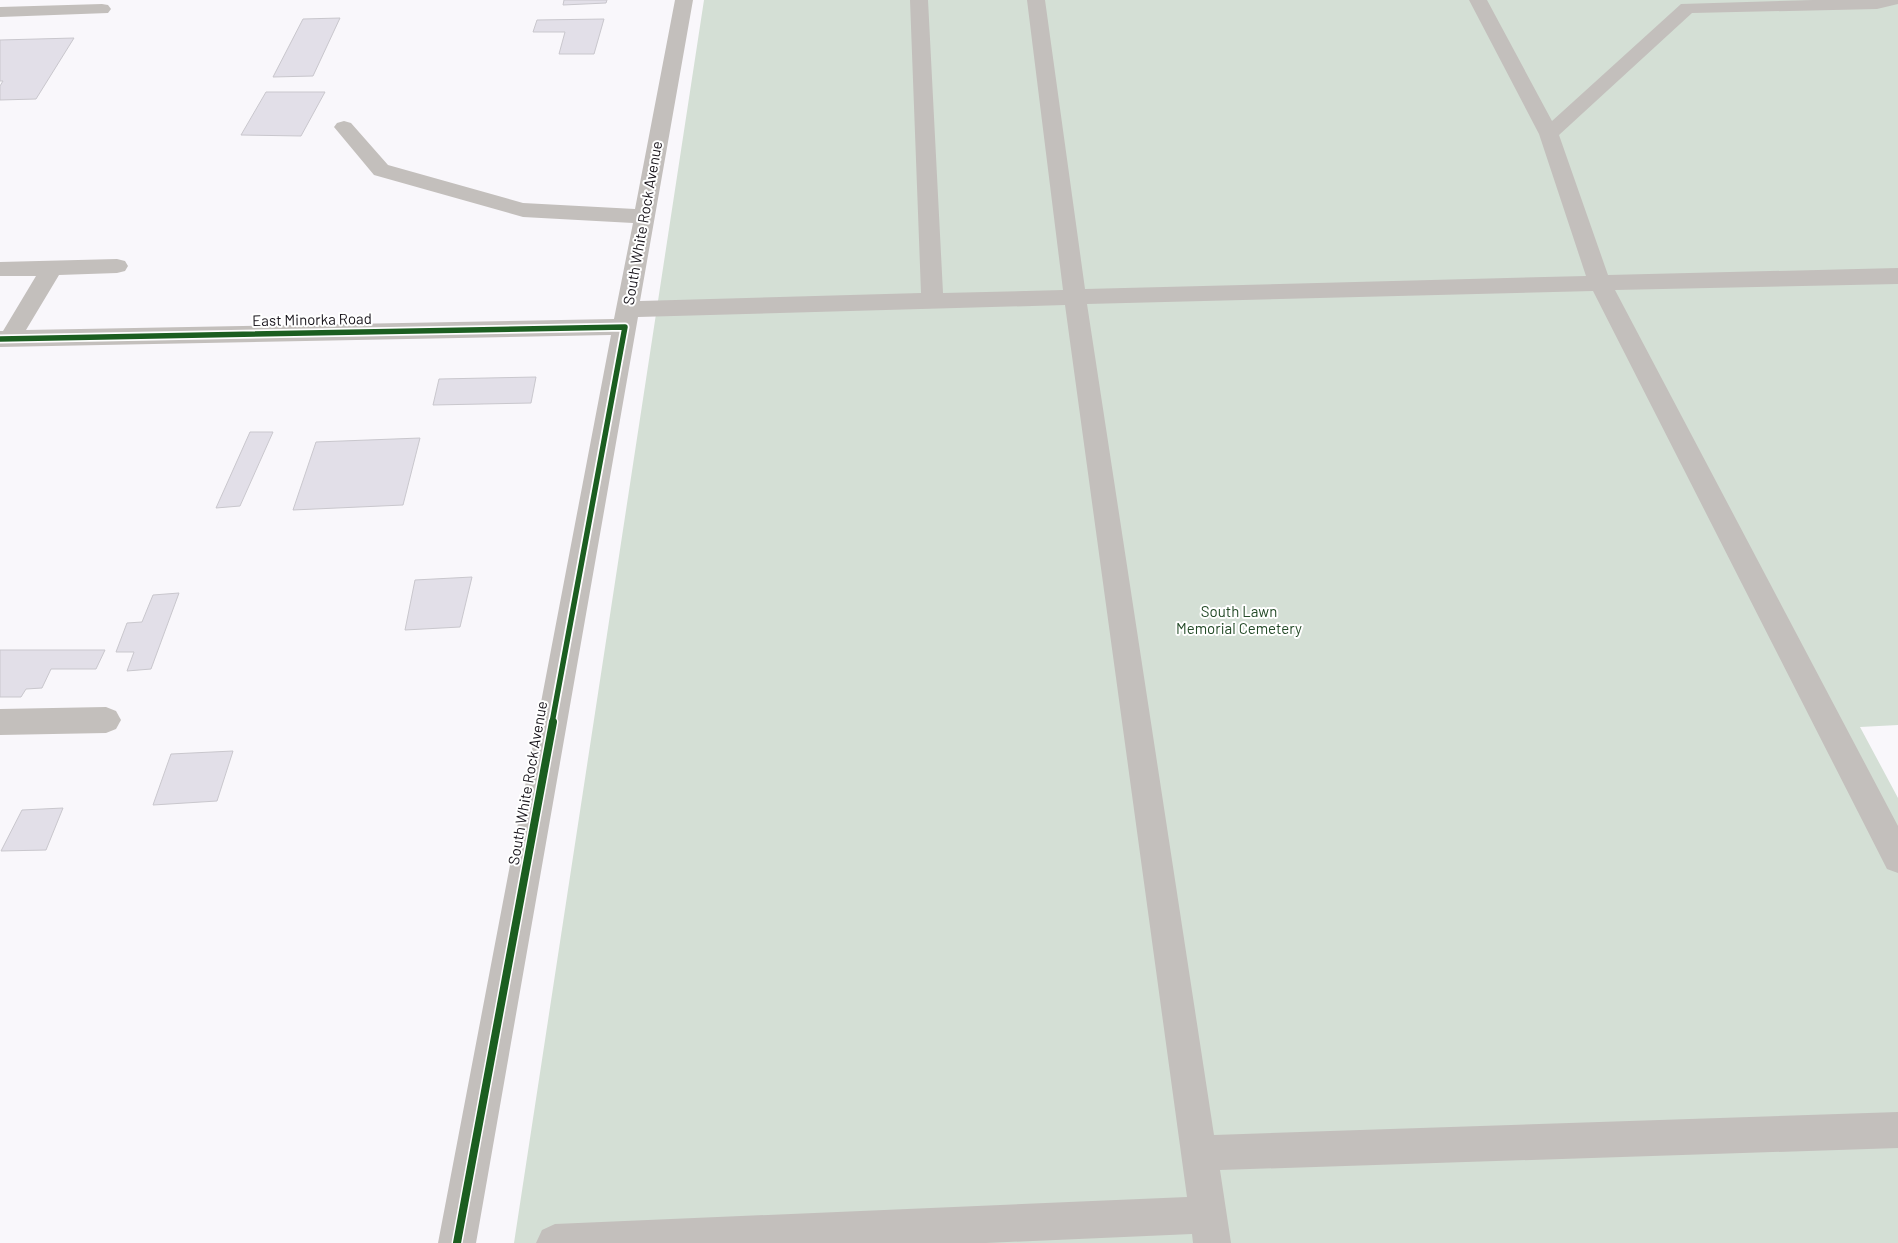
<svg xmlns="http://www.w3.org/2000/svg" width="1898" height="1243" viewBox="0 0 1898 1243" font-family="Barlow,sans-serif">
	<rect width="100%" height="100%" fill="#f9f7fb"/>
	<polygon fill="#d4dfd5" points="704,0 1898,0 1898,725 1860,727 1898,798 1898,1243 514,1243"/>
	<g fill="#e2dfe8" stroke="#c9c7cd">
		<polygon points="564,0 607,0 606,3 563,5"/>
		<polygon points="340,18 313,76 273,77 303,19"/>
		<polygon points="604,19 594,54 559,54 565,32 533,32 537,20"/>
		<polygon points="74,38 36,99 0,100 0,86 3,81 0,81 0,40"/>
		<polygon points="266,92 325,92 301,136 241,135"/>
		<polygon points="536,377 531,403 433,405 439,379"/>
		<polygon points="250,432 273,432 240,506 216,508"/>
		<polygon points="420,438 403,505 293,510 316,442"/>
		<polygon points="472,577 460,627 405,630 415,580"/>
		<polygon points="179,593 151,669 127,671 134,652 116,652 127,623 142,622 153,595"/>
		<polygon points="0,650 105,650 96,669 51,669 42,688 26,689 21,697 0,697"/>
		<polygon points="233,751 217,801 153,805 171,754"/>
		<polygon points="63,808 46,850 1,851 22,810"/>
	</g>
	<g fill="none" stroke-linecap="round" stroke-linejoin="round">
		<g fill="#c3bfbc" fill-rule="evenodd">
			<polygon points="675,0 693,0 640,301 921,293 910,0 928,0 943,293 1063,290 1027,0 1045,0 1085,289 1586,276 1539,134 1469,0 1487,0 1552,121 1681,4 1813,0 1898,0 1898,4 1877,9 1692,13 1559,135 1608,275 1898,268 1898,284 1615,290 1898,826 1898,873 1887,869 1593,291 1087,304 1214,1135 1898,1112 1898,1148 1220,1170 1231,1243 1193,1243 1192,1234 986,1243 536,1243 542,1230 555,1224 1187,1197 1065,305 638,317 476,1243 438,1243 611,335 0,347 0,331 3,331 36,276 0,276 0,262 117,259 125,261 128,266 125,271 117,273 59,275 26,330 614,319 633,223 523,217 374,175 334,127 337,123 344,121 351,123 388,165 523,203 635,209"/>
			<polygon points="102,4 108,5 111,9 108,13 0,17 0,7"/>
			<polygon points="106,707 116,711 121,720 116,729 106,733 0,735 0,709"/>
		</g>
		<defs>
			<polyline id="cycleway-far1" points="0,339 625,327 552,723"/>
			<polyline id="cycleway" points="457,1243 553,722"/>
		</defs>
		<use href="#cycleway-far1" stroke="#fff" stroke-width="9"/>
		<use href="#cycleway" stroke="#fff" stroke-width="11"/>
		<use href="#cycleway-far1" stroke="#1b5e20" stroke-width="5.5"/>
		<use href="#cycleway" stroke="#1b5e20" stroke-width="8"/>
	</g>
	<g text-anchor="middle" stroke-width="4" stroke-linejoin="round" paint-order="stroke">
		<g font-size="15" fill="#17131a" stroke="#fff">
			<text transform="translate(643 223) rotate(-80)" y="5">South White Rock Avenue</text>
			<text transform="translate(312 320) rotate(-1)" y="5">East Minorka Road</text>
			<text transform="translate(528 783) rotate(-80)" y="5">South White Rock Avenue</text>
		</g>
		<g font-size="15" fill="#234a27" stroke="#fff">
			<text x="1239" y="617">South Lawn<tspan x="1239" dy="17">Memorial Cemetery</tspan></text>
		</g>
	</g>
</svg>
